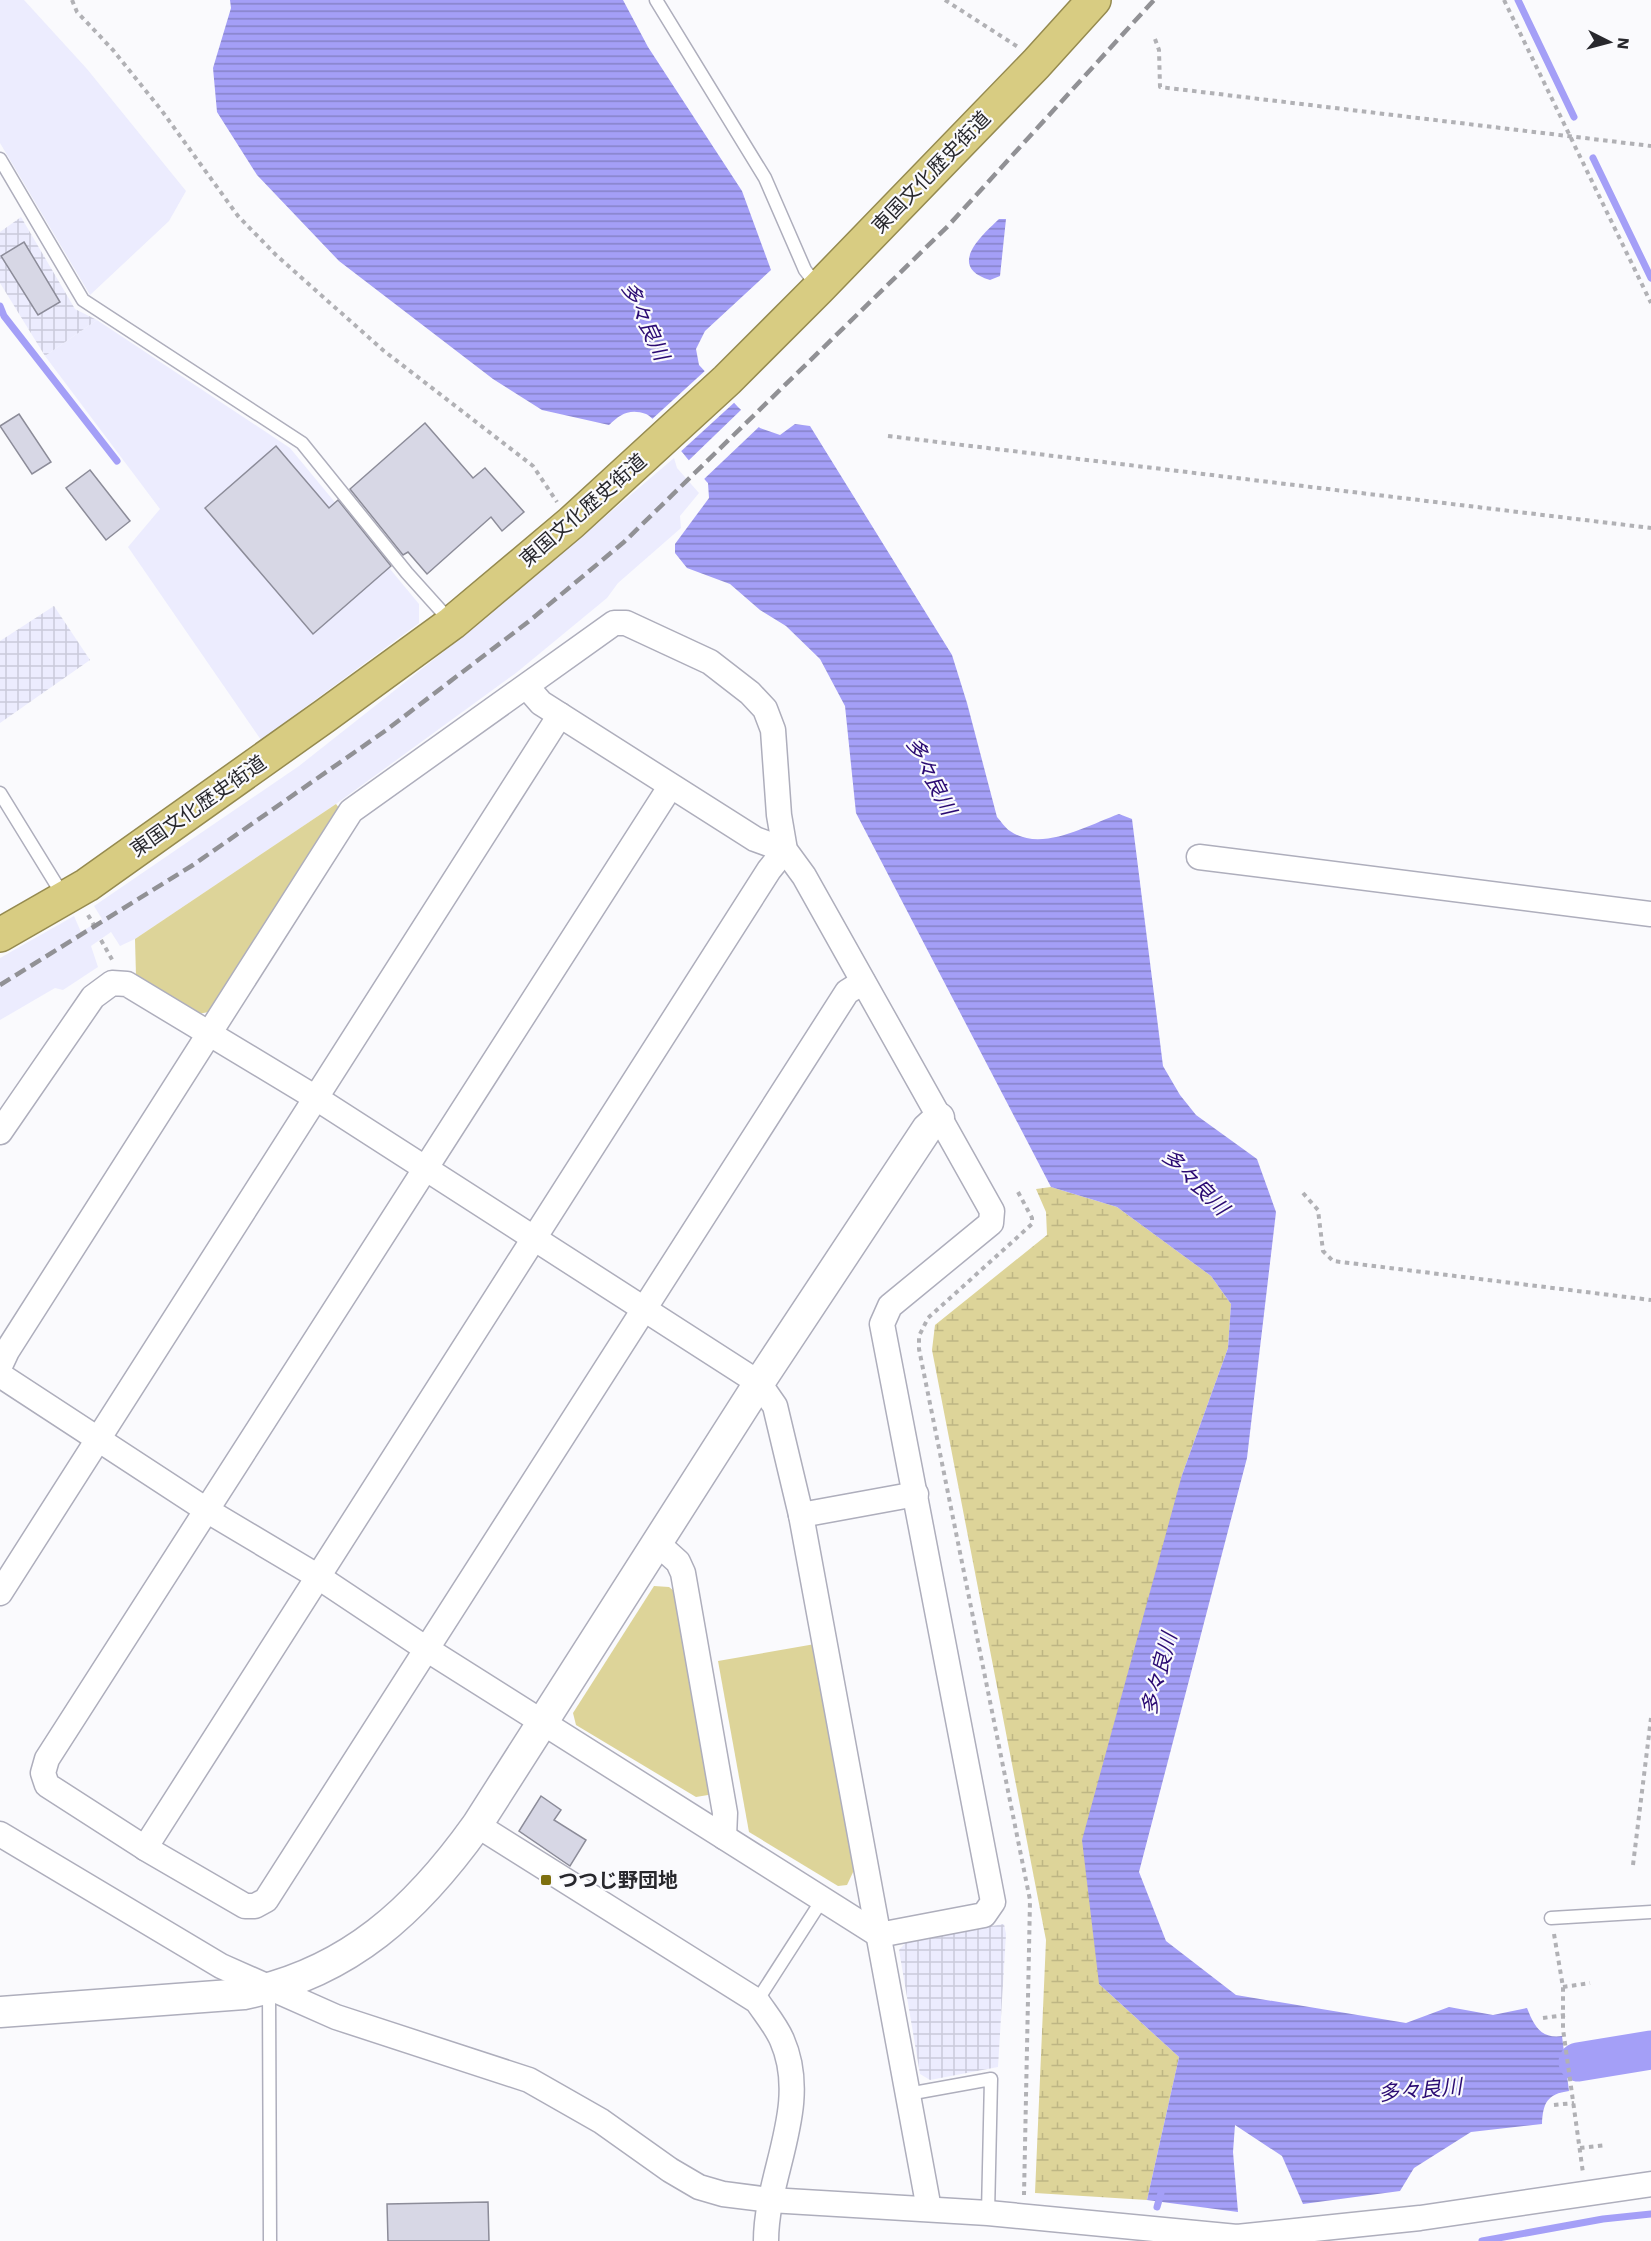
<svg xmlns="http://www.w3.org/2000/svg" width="1651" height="2241" viewBox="0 0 1651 2241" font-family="'Work Sans','Noto Sans JP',sans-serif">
	<defs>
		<pattern id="industrial-grid" width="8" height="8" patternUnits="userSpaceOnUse" patternTransform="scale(1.5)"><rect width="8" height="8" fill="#ececfe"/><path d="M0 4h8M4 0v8" fill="none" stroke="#cacada"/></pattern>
		<pattern id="wetland-marsh" width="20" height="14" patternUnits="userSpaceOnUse" patternTransform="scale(1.5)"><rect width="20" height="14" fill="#ddd499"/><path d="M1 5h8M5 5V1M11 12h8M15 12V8" fill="none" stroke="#beb684"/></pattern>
		<pattern id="water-rules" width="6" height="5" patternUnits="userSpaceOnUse" patternTransform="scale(1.5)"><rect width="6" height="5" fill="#a49ff7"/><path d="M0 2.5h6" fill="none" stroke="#8682c8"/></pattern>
	</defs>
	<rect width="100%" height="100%" fill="#fafafd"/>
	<g fill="#ececfe">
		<polygon points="0,0 24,0 87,69 186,191 169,221 90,295 0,143"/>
		<polygon points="97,320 290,448 419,604 419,623 261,740 128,547 160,509 45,356"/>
		<polygon points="674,458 677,468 699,493 680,516 681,528 618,583 607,598 516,673 336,804 135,939 120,946 111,932 91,946 98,967 63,990 55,988 0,1020 0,958 74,916 81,932 102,919 94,906 299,766 485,619"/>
	</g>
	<g fill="url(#industrial-grid)">
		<polygon points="21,217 75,309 97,320 45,356 0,283 0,232"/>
		<polygon points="54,606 90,660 0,723 0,641"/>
		<polygon points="1004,1924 1006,1934 998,2067 930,2080 920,2074 899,1950 909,1939"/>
	</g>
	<polygon fill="url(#wetland-marsh)" points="1051,1187 1117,1207 1211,1276 1231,1304 1228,1348 1182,1475 1099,1984 1179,2057 1147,2200 1035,2193 1046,1940 932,1350 935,1325 1047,1235 1046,1212 1036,1189"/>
	<g fill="#ddd499">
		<polygon points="336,804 339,808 214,1011 198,1014 136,976 135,939"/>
		<polygon points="654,1586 669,1587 674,1591 711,1791 708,1795 696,1797 576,1725 573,1713"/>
		<polygon points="815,1644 855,1868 847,1885 838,1886 749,1832 718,1661"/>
	</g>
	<g fill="url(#water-rules)">
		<path d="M230,0H623L648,47L742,191L771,270L705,331L696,349L699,365L738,407L760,428L780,435L795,424L810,426L952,655L967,703L997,817C1001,821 1005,828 1010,831C1041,853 1088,825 1119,814L1132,819L1163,1066L1180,1095L1196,1115L1257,1159L1276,1212L1247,1458L1139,1872L1166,1941L1236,1995L1406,2023L1449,2007L1493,2015L1527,2008C1534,2026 1541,2039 1562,2036L1569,2091C1547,2094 1543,2103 1542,2124L1471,2132L1414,2168L1400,2191L1303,2204L1282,2156L1235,2125L1233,2152L1238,2212L1147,2200L1179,2057L1099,1984L1082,1840L1182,1475L1228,1348L1231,1304L1211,1276L1117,1207L1051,1187L856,813L845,706L820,659L786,626L760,610L730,584L687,568L675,553V544L709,498L708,483C697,471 656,418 646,414C630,408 620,414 609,425L542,410L493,379L339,261L257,175L217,112L213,68L231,8Z"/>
		<path d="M999,219H1006L1000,276L990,280C947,267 980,237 999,219Z"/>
	</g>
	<g fill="#fafafd">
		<polygon points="707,369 736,401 678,454 650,421"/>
		<polygon points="743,408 761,425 702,481 686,463"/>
	</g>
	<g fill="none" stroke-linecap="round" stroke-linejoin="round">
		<g stroke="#a49ff7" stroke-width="7">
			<polyline points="1518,0 1574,117"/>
			<polyline points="1593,158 1651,278"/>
			<polyline points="0,306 4,316 117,461"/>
			<polyline points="1157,2207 1161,2193"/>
			<polyline points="1482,2241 1603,2219 1651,2214"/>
		</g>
		<polyline stroke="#a49ff7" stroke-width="39" points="1578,2062 1651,2050"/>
	</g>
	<g fill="#d7d7e5" stroke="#8c8c99" stroke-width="1.5">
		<polygon points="24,242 60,302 38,315 1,256"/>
		<polygon points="19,414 51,462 32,474 0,426"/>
		<polygon points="425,423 473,478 485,468 524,512 502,531 491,517 427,574 408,552 403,555 350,489"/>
		<polygon points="276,446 329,508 338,500 391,566 313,634 205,508"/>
		<polygon points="90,470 130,521 106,540 66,488"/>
		<polygon points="541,1796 561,1810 554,1820 586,1840 570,1866 519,1831"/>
		<polygon points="488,2202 489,2241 388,2241 387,2204"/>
	</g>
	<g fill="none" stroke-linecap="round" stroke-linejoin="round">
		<defs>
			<g id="service">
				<polyline points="656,0 765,178 805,270 819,288"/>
				<polyline points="0,159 83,300 302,443 407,573 452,623"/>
				<polyline points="0,793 64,897"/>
				<polyline points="1551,1918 1651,1912"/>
				<polyline points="269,1989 270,2241"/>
				<polyline points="757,2001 822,1900"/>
				<polyline points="908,2094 991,2079 988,2213"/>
			</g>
			<g id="minor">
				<polyline points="670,787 47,1759 43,1773 47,1785 145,1848 245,1906 255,1906 266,1900 847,992 863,982"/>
				<polyline points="1199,857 1651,914"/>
				<polyline points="0,1132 93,997 112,983 127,984 316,1098 759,1383 775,1406 801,1515 929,2209"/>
				<polyline points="0,1366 7,1351 351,811 614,623 626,623 710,662 750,693 765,709 773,730 779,815 785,850 804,876 992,1211 991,1223 890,1306 882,1324 993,1902 984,1915 879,1935 428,1650 317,1576 208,1511 0,1375"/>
				<polyline points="801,1515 916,1494"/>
				<polyline points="657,1543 678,1562 683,1573 725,1813 724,1837"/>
				<polyline points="0,1593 560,715"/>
				<path d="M477,1825L757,2001C765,2013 776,2026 782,2040C811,2106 766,2174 766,2241"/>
				<polyline points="0,1834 221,1966 336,2017 529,2080 601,2121 670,2170 699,2187 723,2194 770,2200 988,2213 1237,2237 1420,2218 1651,2184"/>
				<polyline points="145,1848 769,870 785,850 755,839 541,703 527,687"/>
			</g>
			<path id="tertiary" d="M0,2012L244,1994C349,1973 417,1909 477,1825L759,1383L927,1129L939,1118"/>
			<polyline id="trunk" points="0,935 87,885 326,715 452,623 571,523 727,380 819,288 1036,64 1094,0"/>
		</defs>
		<use href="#service" stroke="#aeaebc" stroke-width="15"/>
		<use href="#minor" stroke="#aeaebc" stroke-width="27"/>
		<use href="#tertiary" stroke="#aeaebc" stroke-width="33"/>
		<use href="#trunk" stroke="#958a4f" stroke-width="36"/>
		<g stroke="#b1b1b5" stroke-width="4" stroke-dasharray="4.5 4.5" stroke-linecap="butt">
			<polyline points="72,0 77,12 113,50 162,111 238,216 276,255 384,351 533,466 557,502"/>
			<polyline points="945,0 1018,47"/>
			<polyline points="1504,0 1651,303"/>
			<polyline points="1155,39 1159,50 1160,87 1651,146"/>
			<polyline points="888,436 1651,528"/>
			<polyline points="88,915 94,925"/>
			<polyline points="101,940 114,963"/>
			<polyline points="1018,1192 1032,1218 1032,1224 928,1318 919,1336 919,1349 1030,1900 1024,2195"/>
			<polyline points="1303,1193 1318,1210 1323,1251 1333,1261 1651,1300"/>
			<polyline points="1633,1865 1651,1718"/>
			<polyline points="1554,1934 1563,1987 1563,2029 1583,2173"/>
			<polyline points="1563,1987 1590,1983"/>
			<polyline points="1543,2018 1565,2015"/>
			<polyline points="1554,2105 1574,2103"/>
			<polyline points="1580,2148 1606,2145"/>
		</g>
		<use href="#service" stroke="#fff" stroke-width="12"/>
		<use href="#minor" stroke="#fff" stroke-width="24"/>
		<use href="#tertiary" stroke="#fff" stroke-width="30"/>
		<use href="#trunk" stroke="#d8cc82" stroke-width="33"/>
		<polyline stroke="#919195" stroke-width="4.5" stroke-dasharray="12 6" stroke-linecap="butt" points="0,985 193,865 385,731 528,622 624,542 948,226 1154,0"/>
	</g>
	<rect fill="#7e700f" stroke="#fafafd" stroke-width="2" x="540" y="1874" width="12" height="12" rx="3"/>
	<g text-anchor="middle" stroke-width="4.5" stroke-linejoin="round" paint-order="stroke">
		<g font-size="20" fill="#28282d" stroke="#fafafd">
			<text transform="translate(931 172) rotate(-46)" y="7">東国文化歴史街道</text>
			<text transform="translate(583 510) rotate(-41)" y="7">東国文化歴史街道</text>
			<text transform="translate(198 806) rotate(-35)" y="7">東国文化歴史街道</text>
		</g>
		<g font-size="20" font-weight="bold" fill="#28282d" stroke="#fafafd" text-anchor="start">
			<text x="558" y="1887">つつじ野団地</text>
		</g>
		<g font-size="21" font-style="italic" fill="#2b0b73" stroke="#fafafd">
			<text transform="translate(645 321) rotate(65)" y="7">多々良川</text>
			<text transform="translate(931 776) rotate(63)" y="7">多々良川</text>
			<text transform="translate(1195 1182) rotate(45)" y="7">多々良川</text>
			<text transform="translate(1159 1674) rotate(-75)" y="7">多々良川</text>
			<text transform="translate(1420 2090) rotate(-5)" y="7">多々良川</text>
		</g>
	</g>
	<g transform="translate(1609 42) rotate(96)" stroke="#fafafd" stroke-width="4.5" paint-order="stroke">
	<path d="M0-4.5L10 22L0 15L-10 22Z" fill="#28282d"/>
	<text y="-9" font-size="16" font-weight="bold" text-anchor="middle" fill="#28282d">N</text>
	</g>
</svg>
